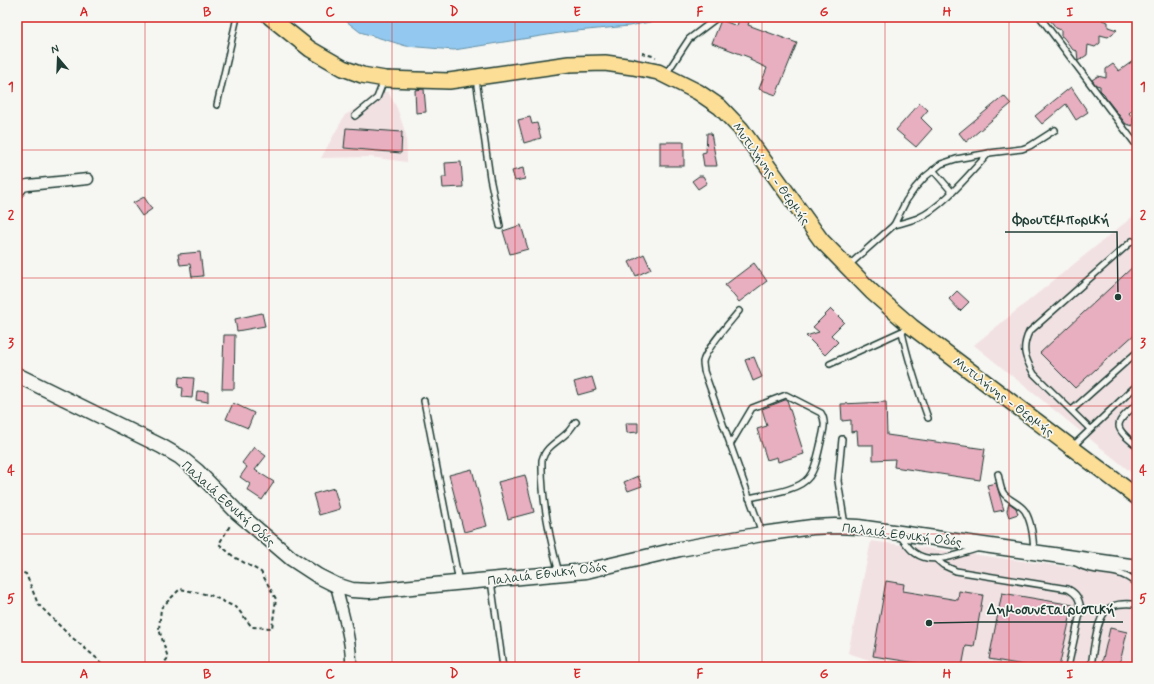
<svg xmlns="http://www.w3.org/2000/svg" width="1154" height="684" viewBox="0 0 1154 684" font-family="Mynerve,sans-serif">
	<rect width="100%" height="100%" fill="#f6f6f2"/>
	<filter id="ink" filterUnits="userSpaceOnUse"><feTurbulence type="fractalNoise" baseFrequency=".025" numOctaves="2"/><feDisplacementMap in="SourceGraphic" scale="8" xChannelSelector="R" yChannelSelector="G"/><feConvolveMatrix kernelMatrix="1 2 1 2 8 2 1 2 1" color-interpolation-filters="sRGB"/></filter>
	<g filter="url(#ink)">
		<g fill="#f2e1e3">
			<polygon points="377,91 388,92 397,108 406,135 407,162 370,157 321,158 345,115 361,106"/>
			<polygon points="1137,213 1137,477 974,345"/>
			<polygon points="871,541 1137,576 1137,667 891,667 848,653"/>
		</g>
		<polygon fill="#93c9f1" stroke="#6591a5" points="341,17 675,17 629,26 566,32 454,50 406,46 360,32"/>
		<g fill="#e8afc1" stroke="#1f3d34">
			<polygon points="1048,17 1102,17 1102,20 1108,22 1108,27 1117,30 1108,37 1100,35 1100,43 1095,47 1088,45 1087,55 1078,61 1077,51 1073,50 1063,37 1061,36 1061,30 1056,28"/>
			<polygon points="739,19 749,22 748,25 797,43 776,95 759,89 767,68 750,60 751,58 712,43 721,20 737,26"/>
			<polygon points="1137,58 1137,106 1129,113 1133,118 1133,126 1126,124 1105,97 1105,95 1100,90 1100,86 1096,85 1092,80 1098,76 1106,78 1106,69 1113,64 1119,71"/>
			<polygon points="1071,87 1088,112 1076,120 1066,104 1042,124 1035,116"/>
			<polygon points="424,89 426,112 416,113 415,90"/>
			<polygon points="1004,96 1011,104 966,142 959,133"/>
			<polygon points="920,103 928,110 921,118 932,129 916,147 896,130"/>
			<polygon points="530,117 532,124 537,123 541,138 524,143 518,120"/>
			<polygon points="346,128 402,132 401,153 344,148"/>
			<polygon points="707,133 711,133 717,166 704,166 702,153 706,152"/>
			<rect x="660" y="142" width="24" height="24"/>
			<polygon points="461,162 463,187 443,188 442,177 446,177 445,163"/>
			<polygon points="523,168 525,179 515,181 512,171"/>
			<polygon points="699,176 703,176 707,183 698,189 692,181"/>
			<polygon points="144,197 152,209 142,216 133,203"/>
			<polygon points="521,225 528,249 510,254 503,231"/>
			<polygon points="200,252 203,276 192,277 190,264 180,265 178,254"/>
			<polygon points="644,254 651,269 636,276 629,262"/>
			<polygon points="754,263 767,281 739,302 725,285"/>
			<polygon points="1137,263 1137,332 1075,388 1040,353"/>
			<polygon points="957,291 969,302 960,311 949,299"/>
			<polygon points="831,309 844,322 831,335 838,342 825,355 806,336 819,332 813,327"/>
			<polygon points="262,313 265,326 237,331 235,319"/>
			<polygon points="224,335 235,335 234,389 222,389"/>
			<polygon points="754,357 762,377 753,381 745,360"/>
			<polygon points="179,377 194,378 192,398 182,397 183,388 178,387"/>
			<polygon points="592,377 596,390 578,395 574,382"/>
			<polygon points="197,391 208,392 208,402 196,400"/>
			<polygon points="785,400 787,400 804,454 778,462 777,457 767,460 757,429 767,426 762,409"/>
			<polygon points="886,402 887,435 985,449 980,480 894,467 895,459 873,460 873,445 858,445 857,431 851,432 851,420 842,421 841,404"/>
			<polygon points="233,403 254,413 248,428 226,419"/>
			<polygon points="626,423 638,423 638,432 627,433"/>
			<polygon points="254,447 266,456 255,470 274,482 262,500 247,490 250,484 240,477 247,467 242,463"/>
			<polygon points="472,469 487,526 464,532 449,475"/>
			<polygon points="525,475 534,512 508,519 498,482"/>
			<polygon points="638,476 642,486 628,491 624,482"/>
			<polygon points="996,483 1004,510 994,512 987,485"/>
			<polygon points="334,488 340,509 319,515 313,494"/>
			<polygon points="1009,503 1016,508 1018,514 1009,517 1007,511"/>
			<polygon points="886,581 904,584 903,591 958,600 959,591 983,595 974,647 966,646 962,667 941,667 873,656"/>
			<polygon points="1002,593 1073,605 1059,667 1035,667 989,659"/>
			<polygon points="1110,628 1127,632 1119,667 1101,667"/>
		</g>
		<g fill="none" stroke-linecap="round" stroke-linejoin="round">
			<defs>
				<g id="service">
					<polyline points="1040,17 1137,146"/>
					<polyline points="666,74 689,39 718,17"/>
					<polyline points="476,79 490,178 500,226"/>
					<polyline points="217,105 237,17"/>
					<polyline points="355,116 377,98 384,80"/>
					<polyline points="933,170 952,192"/>
					<path d="M894,225C902,223 910,221 918,218C943,207 970,173 989,153"/>
					<polyline points="848,266 894,225 906,201 915,188 925,177 941,164 956,159 989,153 1022,149 1030,146 1055,130"/>
					<path d="M739,311C730,322 705,350 703,362C703,365 704,368 704,371L762,533"/>
					<path d="M902,332C908,361 918,390 928,418"/>
					<polyline points="830,364 909,328"/>
					<polyline points="424,401 459,582"/>
					<path d="M1137,404C1114,424 1112,426 1137,446"/>
					<polyline points="1072,410 1137,352"/>
					<path d="M1090,429L1034,374C1025,358 1021,349 1029,332L1132,241"/>
					<polyline points="842,439 838,481 845,525"/>
					<path d="M730,445L752,408L786,395L821,413C827,422 823,432 821,442C818,454 816,468 809,477C799,491 766,494 749,498"/>
					<polyline points="1072,447 1137,385"/>
					<path d="M998,474C1000,481 1000,491 1005,495C1011,501 1020,504 1025,511C1032,523 1033,537 1034,551"/>
					<path d="M900,536C905,542 909,549 915,553C933,566 958,554 976,549"/>
					<path d="M936,559L943,565L956,571L1068,589C1077,594 1079,598 1081,609L1068,667"/>
					<path d="M1076,563C1088,571 1104,570 1117,573C1125,575 1131,579 1137,584"/>
					<path d="M559,573C549,536 541,498 542,460C546,446 558,442 568,432C571,429 573,425 576,422"/>
					<polyline points="491,581 503,667"/>
					<path d="M1091,667C1093,653 1096,619 1107,610C1115,602 1127,604 1137,604"/>
				</g>
				<g id="minor">
					<polyline points="17,193 23,186 28,185 88,179"/>
					<path d="M336,585C342,612 352,640 351,667"/>
				</g>
				<polyline id="secondary" points="17,375 161,446 180,457 197,471 238,513 292,559 318,576 336,585 352,590 369,591 586,571 680,549 762,534 812,527 835,526 858,527 1137,567"/>
				<polyline id="primary" points="270,17 310,49 343,68 362,75 385,79 449,81 569,64 605,63 633,67 658,72 698,92 720,107 741,129 821,240 872,292 912,327 1137,497"/>
			</defs>
			<use href="#service" stroke="#1f3d34" stroke-width="8"/>
			<use href="#minor" stroke="#1f3d34" stroke-width="13"/>
			<use href="#secondary" stroke="#1f3d34" stroke-width="17"/>
			<use href="#primary" stroke="#1f3d34" stroke-width="18"/>
			<g stroke="#1f3d34" stroke-width="2" stroke-dasharray="4 3" stroke-linecap="butt">
				<polyline points="642,53 656,57"/>
				<polyline points="17,570 26,574 38,604 68,634 107,667"/>
				<polyline points="161,667 168,658 159,629 161,608 180,589 210,595 237,608 252,627 272,628 276,599 261,572 234,557 219,544 231,524"/>
			</g>
			<use href="#service" stroke="#f6f6f2" stroke-width="5"/>
			<use href="#minor" stroke="#f6f6f2" stroke-width="10"/>
			<use href="#secondary" stroke="#f6f6f2" stroke-width="14"/>
			<use href="#primary" stroke="#fcde96" stroke-width="15"/>
		</g>
	</g>
	<path fill="none" stroke="#d62828" stroke-width="1" stroke-opacity="0.55" d="M145,17V667M269,17V667M392,17V667M515,17V667M639,17V667M762,17V667M885,17V667M1009,17V667M17,150H1137M17,278H1137M17,406H1137M17,534H1137"/>
	<g text-anchor="middle" stroke-width="3.5" stroke-linejoin="round" paint-order="stroke">
		<g font-size="13" fill="#1f3d34" stroke="#f6f6f2">
			<text transform="translate(772 173) rotate(54)" y="5">Μυτιλήνης - Θερμής</text>
			<text transform="translate(1004 396) rotate(37)" y="5">Μυτιλήνης - Θερμής</text>
			<text transform="translate(229 503) rotate(42)" y="5">Παλαιά Εθνική Οδός</text>
			<text transform="translate(902 534) rotate(7)" y="5">Παλαιά Εθνική Οδός</text>
			<text transform="translate(547 573) rotate(-7)" y="5">Παλαιά Εθνική Οδός</text>
		</g>
	</g>
	<path fill="none" stroke="#1f3d34" stroke-width="1.5" d="M1118 297L1117 232H1005M929 623L979 622H1123"/>
	<g fill="#1f3d34" stroke="#f6f6f2" stroke-width="1.5">
		<circle cx="1118" cy="297" r="4"/>
		<circle cx="929" cy="623" r="4"/>
	</g>
	<g font-size="14" text-anchor="middle" font-weight="bold" fill="#1f3d34" stroke="#f6f6f2" stroke-width="3.5" stroke-linejoin="round" paint-order="stroke">
		<text x="1061" y="224">Φρουτεμπορική</text>
		<text x="1051" y="614">Δημοσυνεταιριστική</text>
	</g>
	<rect width="1154" height="684" fill="none" stroke="#f6f6f2" stroke-width="44"/>
	<g transform="translate(58 58) rotate(341)" stroke="#f6f6f2" stroke-width="3" paint-order="stroke">
	<path d="M0-3L7 15L0 10L-7 15Z" fill="#1f3d34"/>
	<text y="-6" font-size="11" font-weight="bold" text-anchor="middle" fill="#1f3d34">N</text>
	</g>
	<rect x="22" y="22" width="1110" height="640" fill="none" stroke="#d62828" stroke-width="1.5"/>
	<g font-size="13" text-anchor="middle" font-weight="bold" fill="#d62828">
		<text x="84" y="16">A</text>
		<text x="207" y="16">B</text>
		<text x="330" y="16">C</text>
		<text x="454" y="16">D</text>
		<text x="577" y="16">E</text>
		<text x="700" y="16">F</text>
		<text x="824" y="16">G</text>
		<text x="947" y="16">H</text>
		<text x="1070" y="16">I</text>
		<text x="11" y="91">1</text>
		<text x="1143" y="91">1</text>
		<text x="11" y="219">2</text>
		<text x="1143" y="219">2</text>
		<text x="11" y="347">3</text>
		<text x="1143" y="347">3</text>
		<text x="11" y="475">4</text>
		<text x="1143" y="475">4</text>
		<text x="11" y="603">5</text>
		<text x="1143" y="603">5</text>
		<text x="84" y="678">A</text>
		<text x="207" y="678">B</text>
		<text x="330" y="678">C</text>
		<text x="454" y="678">D</text>
		<text x="577" y="678">E</text>
		<text x="700" y="678">F</text>
		<text x="824" y="678">G</text>
		<text x="947" y="678">H</text>
		<text x="1070" y="678">I</text>
	</g>
</svg>
